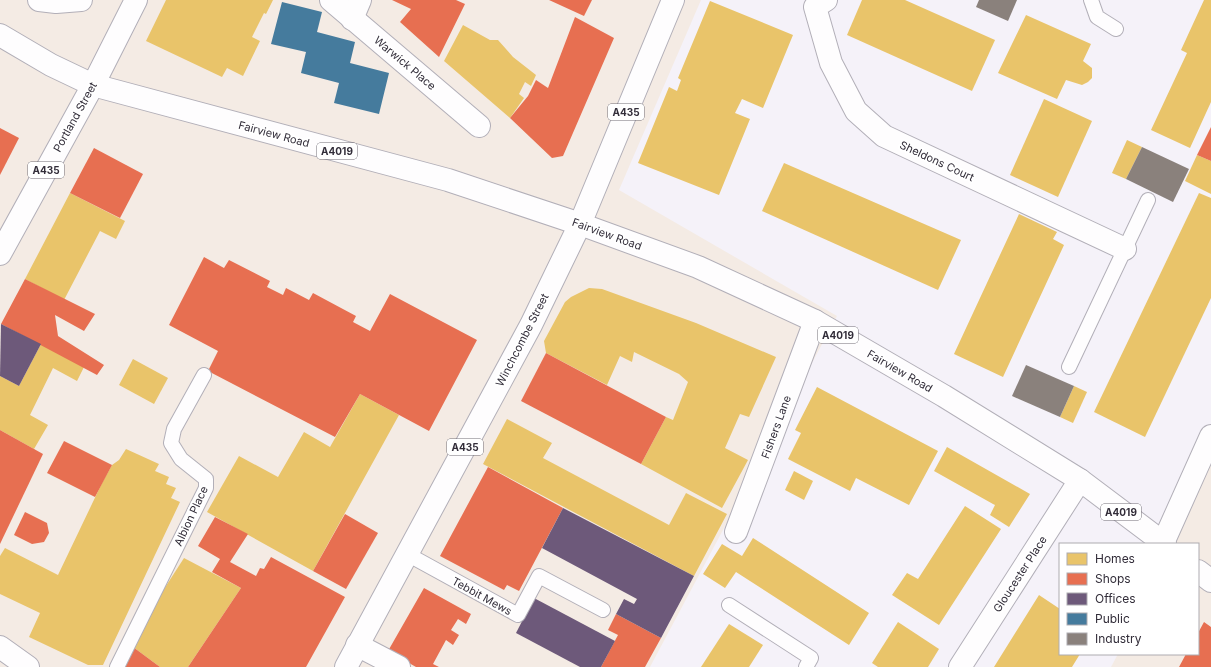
<svg xmlns="http://www.w3.org/2000/svg" width="1211" height="667" viewBox="0 0 1211 667" font-family="Inter,sans-serif">
	<rect width="100%" height="100%" fill="#f5f2f9"/>
	<g fill="#f4ebe4">
		<polygon points="0,0 701,0 619,190 837,316 650,667 0,667"/>
		<polygon points="1211,462 1211,667 1111,667 1118,654 1198,654 1198,544 1171,544"/>
	</g>
	<g fill="#e9c46a">
		<polygon points="166,0 273,0 266,14 264,13 252,37 260,41 243,76 227,68 222,77 146,41"/>
		<polygon points="862,0 905,0 995,40 972,91 847,35"/>
		<polygon points="1204,0 1211,0 1211,102 1190,148 1151,130 1187,53 1181,50"/>
		<polygon points="710,1 793,35 763,108 742,99 735,113 750,119 719,195 638,163 669,87 677,91 681,80 678,78"/>
		<polygon points="1026,15 1091,44 1083,61 1092,68 1092,78 1088,82 1082,85 1066,80 1057,99 998,73"/>
		<polygon points="463,25 490,40 498,40 513,57 536,75 531,86 525,82 519,94 524,98 510,118 444,61"/>
		<polygon points="1044,99 1092,121 1058,197 1010,175"/>
		<polygon points="1127,140 1142,147 1126,179 1112,173"/>
		<polygon points="1197,155 1211,161 1211,194 1185,181"/>
		<polygon points="784,163 961,240 938,290 762,211"/>
		<polygon points="70,193 125,221 116,239 100,231 64,300 25,279"/>
		<polygon points="1199,193 1211,198 1211,298 1145,437 1094,412"/>
		<polygon points="1019,214 1057,232 1053,239 1064,245 1003,377 954,354"/>
		<polygon points="589,288 602,289 696,323 776,357 749,417 740,414 725,448 748,460 722,508 641,464 666,417 673,420 688,382 679,374 634,352 632,362 620,356 607,385 546,353 544,341 565,302 571,297"/>
		<polygon points="41,344 84,367 77,381 53,368 30,415 48,425 34,449 0,430 0,376 19,386"/>
		<polygon points="133,359 168,378 154,404 119,385"/>
		<polygon points="1074,386 1087,392 1073,423 1060,417"/>
		<polygon points="817,387 938,451 909,505 856,478 850,491 788,459 801,433 795,430"/>
		<polygon points="360,394 399,415 313,571 207,512 239,456 278,477 304,432 330,447"/>
		<polygon points="507,419 552,443 543,458 669,525 686,493 727,514 694,576 483,464"/>
		<polygon points="947,447 1030,494 1009,527 990,515 995,505 993,504 934,471"/>
		<polygon points="126,449 159,464 155,471 169,477 166,484 176,488 171,498 180,502 103,665 88,665 29,637 40,613 0,594 0,556 5,548 58,575 102,483 112,465 119,460"/>
		<polygon points="794,471 813,481 804,500 785,490"/>
		<polygon points="965,506 1001,529 939,625 892,595 907,573 918,579"/>
		<polygon points="753,538 869,613 849,645 736,572 725,588 703,574 722,544 742,556"/>
		<polygon points="184,558 241,588 188,667 160,667 133,647 164,589"/>
		<polygon points="1039,595 1060,609 1060,654 1080,654 1072,667 994,667"/>
		<polygon points="898,622 939,649 928,667 878,667 872,663"/>
		<polygon points="729,624 763,645 749,667 701,667"/>
	</g>
	<g fill="#e76f51">
		<polygon points="392,0 456,0 465,4 439,57 400,22 411,9"/>
		<polygon points="549,0 592,0 584,16"/>
		<polygon points="575,17 614,38 563,156 552,158 510,118 528,96 536,80 548,88"/>
		<polygon points="1211,127 1211,161 1197,155"/>
		<polygon points="0,128 19,138 0,175"/>
		<polygon points="94,148 143,174 120,218 70,193"/>
		<polygon points="204,257 224,268 229,260 270,281 267,287 283,295 286,288 309,300 313,293 356,316 353,322 370,331 390,294 477,340 429,431 360,394 335,437 208,371 218,351 169,325"/>
		<polygon points="25,279 95,314 84,331 55,315 58,336 104,365 97,375 1,324"/>
		<polygon points="546,353 666,417 641,464 521,401"/>
		<polygon points="0,430 43,454 0,544"/>
		<polygon points="64,441 112,465 95,497 47,473"/>
		<polygon points="488,467 563,508 519,591 507,585 504,590 440,556"/>
		<polygon points="25,512 47,523 49,533 44,542 32,544 14,535"/>
		<polygon points="345,514 378,533 346,589 313,571"/>
		<polygon points="215,517 248,534 230,562 256,576 260,568 264,569 271,557 345,597 306,667 188,667 241,588 212,572 220,559 198,546"/>
		<polygon points="424,588 471,614 466,624 458,619 451,630 459,635 453,645 446,640 433,664 439,667 416,667 388,651"/>
		<polygon points="616,614 661,638 645,667 601,667 618,635 608,630"/>
		<polygon points="1204,622 1211,627 1211,667 1179,667 1186,654 1198,654 1198,633"/>
		<polygon points="133,647 160,667 124,667"/>
	</g>
	<g fill="#6d597a">
		<polygon points="1,324 41,344 19,386 0,376"/>
		<polygon points="563,508 694,576 661,638 616,614 624,599 634,604 637,599 542,548"/>
		<polygon points="534,598 615,641 601,667 580,667 516,633"/>
	</g>
	<polygon fill="#457b9d" points="282,2 322,12 317,32 355,42 350,63 389,73 379,114 334,103 339,83 301,73 306,52 271,44"/>
	<g fill="#8a817c">
		<polygon points="979,0 1017,0 1008,21 976,7"/>
		<polygon points="1142,147 1189,169 1173,202 1126,179"/>
		<polygon points="1026,365 1074,386 1060,417 1012,396"/>
	</g>
	<g fill="none" stroke-linecap="round" stroke-linejoin="round">
		<defs>
			<g id="service">
				<polyline points="1091,0 1097,17 1116,29"/>
				<polyline points="1069,367 1148,200"/>
				<polyline points="407,554 518,615 539,576 603,610"/>
				<polyline points="729,605 811,658 806,667"/>
				<polyline points="117,667 206,488 206,479 181,459 171,443 174,429 204,375"/>
			</g>
			<g id="minor">
				<polyline points="331,0 479,126"/>
				<polyline points="826,0 815,7 831,63 856,111 884,136 1125,249"/>
				<polyline points="352,19 360,0"/>
				<polyline points="736,532 815,321"/>
				<polyline points="1163,543 1211,436"/>
				<polyline points="357,645 399,667"/>
				<polyline points="960,667 1080,480"/>
			</g>
			<g id="primary">
				<polyline points="39,0 56,2 81,0"/>
				<polyline points="0,254 93,85 136,0"/>
				<polyline points="0,647 28,667"/>
				<polyline points="346,667 531,325 580,224 673,0"/>
			</g>
			<g id="trunk">
				<polyline points="0,35 51,65 93,85 448,180 580,224 698,267 815,321 944,396 1080,480 1165,544"/>
				<polyline points="1198,571 1211,581"/>
			</g>
		</defs>
		<use href="#service" stroke="#b2afb8" stroke-width="16"/>
		<use href="#minor" stroke="#b2afb8" stroke-width="24"/>
		<use href="#primary" stroke="#b2afb8" stroke-width="24"/>
		<use href="#trunk" stroke="#b2afb8" stroke-width="24"/>
		<use href="#service" stroke="#fefdfe" stroke-width="14"/>
		<use href="#minor" stroke="#fefdfe" stroke-width="22"/>
		<use href="#primary" stroke="#fefdfe" stroke-width="22"/>
		<use href="#trunk" stroke="#fefdfe" stroke-width="22"/>
	</g>
	<g text-anchor="middle" stroke-width="4" stroke-linejoin="round" paint-order="stroke">
		<g fill="#fff" stroke="#706c74" stroke-width="1">
			<rect x="608" y="104" width="36" height="16" rx="3"/>
			<rect x="317" y="143" width="40" height="16" rx="3"/>
			<rect x="28" y="162" width="36" height="16" rx="3"/>
			<rect x="818" y="327" width="40" height="16" rx="3"/>
			<rect x="447" y="439" width="36" height="16" rx="3"/>
			<rect x="1101" y="504" width="40" height="16" rx="3"/>
		</g>
		<g font-size="10" font-weight="bold" fill="#322d39">
			<text x="626" y="116">A435</text>
			<text x="337" y="155">A4019</text>
			<text x="46" y="174">A435</text>
			<text x="838" y="339">A4019</text>
			<text x="465" y="451">A435</text>
			<text x="1121" y="516">A4019</text>
		</g>
		<g font-size="11" fill="#322d39" stroke="#fff">
			<text transform="translate(405 63) rotate(40)" y="4">Warwick Place</text>
			<text transform="translate(75 117) rotate(-61)" y="4">Portland Street</text>
			<text transform="translate(274 134) rotate(15)" y="4">Fairview Road</text>
			<text transform="translate(937 161) rotate(25)" y="4">Sheldons Court</text>
			<text transform="translate(607 234) rotate(20)" y="4">Fairview Road</text>
			<text transform="translate(522 340) rotate(-63)" y="4">Winchcombe Street</text>
			<text transform="translate(900 371) rotate(30)" y="4">Fairview Road</text>
			<text transform="translate(776 427) rotate(-70)" y="4">Fishers Lane</text>
			<text transform="translate(191 516) rotate(-65)" y="4">Albion Place</text>
			<text transform="translate(1020 574) rotate(-57)" y="4">Gloucester Place</text>
			<text transform="translate(482 596) rotate(29)" y="4">Tebbit Mews</text>
		</g>
	</g>
	<rect x="1059" y="543" width="140" height="112" fill="#ffffff" stroke="#adabb0"/>
	<rect x="1067" y="553" width="20" height="12" fill="#e9c46a" stroke="#adabb0"/>
	<text x="1095" y="563" font-size="12" fill="#322d39">Homes</text>
	<rect x="1067" y="573" width="20" height="12" fill="#e76f51" stroke="#adabb0"/>
	<text x="1095" y="583" font-size="12" fill="#322d39">Shops</text>
	<rect x="1067" y="593" width="20" height="12" fill="#6d597a" stroke="#adabb0"/>
	<text x="1095" y="603" font-size="12" fill="#322d39">Offices</text>
	<rect x="1067" y="613" width="20" height="12" fill="#457b9d" stroke="#adabb0"/>
	<text x="1095" y="623" font-size="12" fill="#322d39">Public</text>
	<rect x="1067" y="633" width="20" height="12" fill="#8a817c" stroke="#adabb0"/>
	<text x="1095" y="643" font-size="12" fill="#322d39">Industry</text>
</svg>
